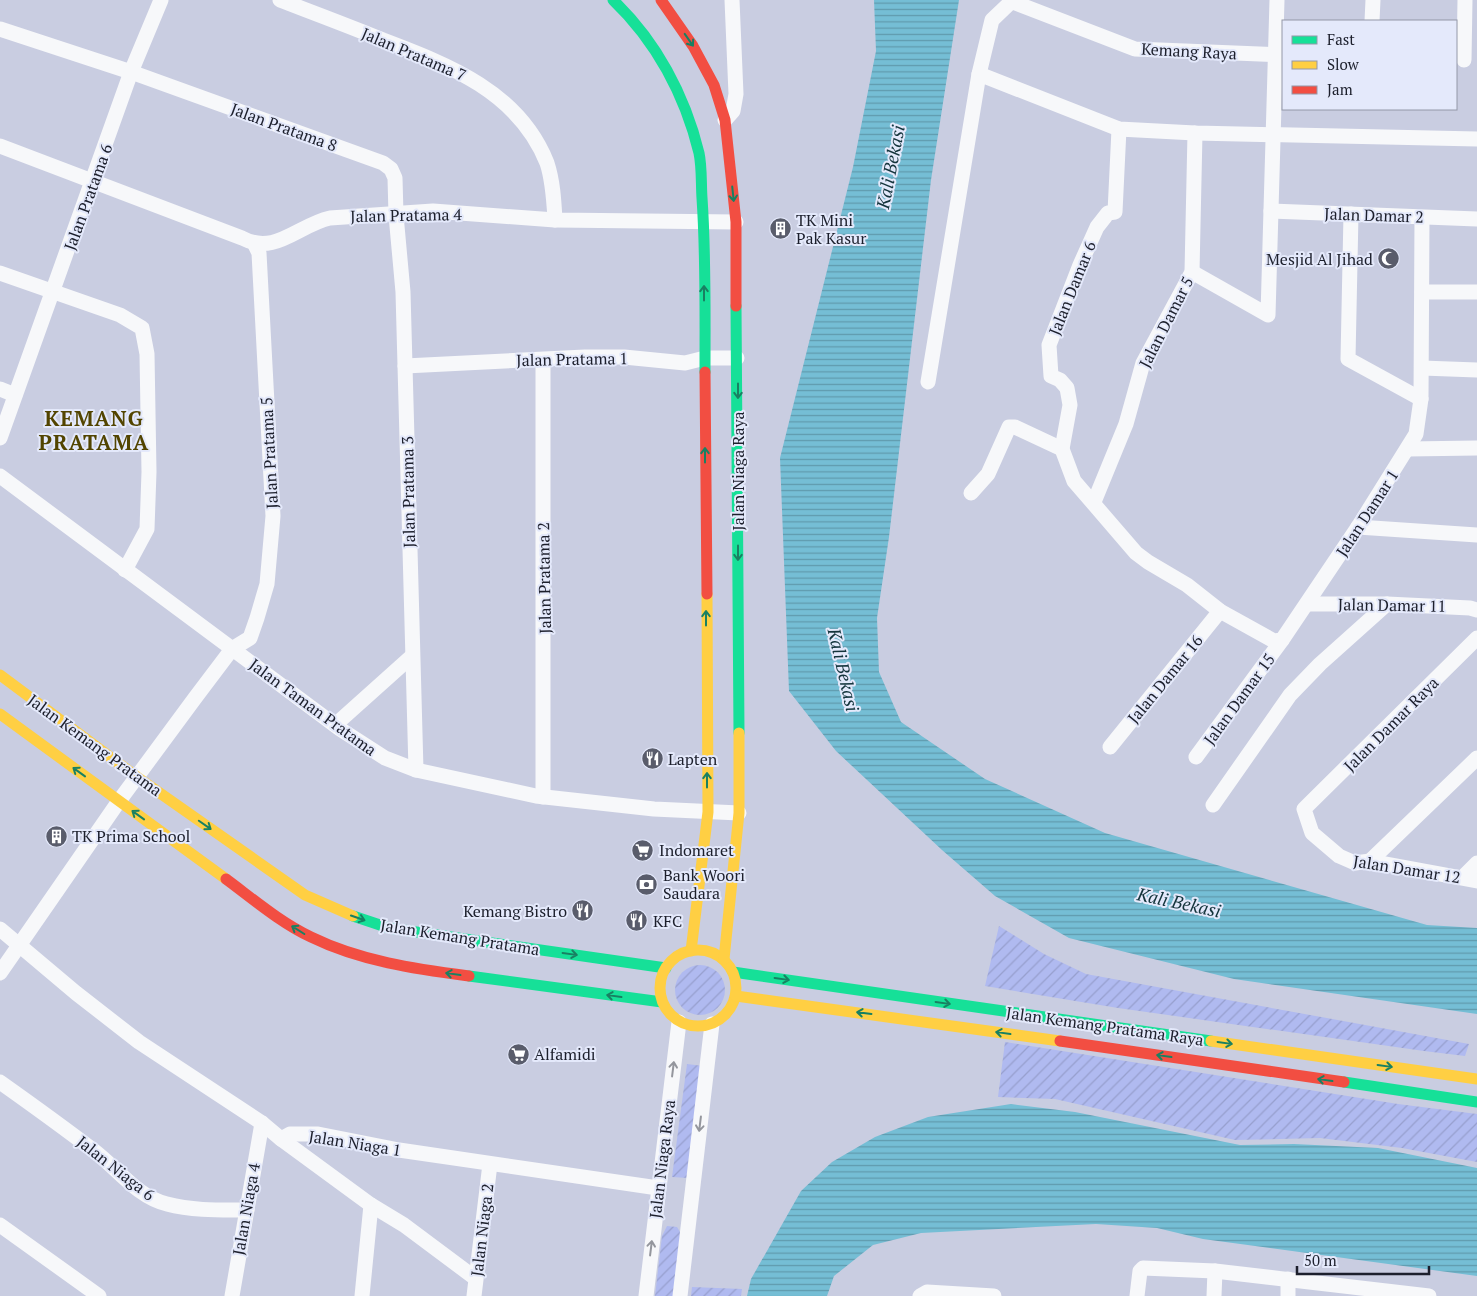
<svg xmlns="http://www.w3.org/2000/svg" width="1477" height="1296" viewBox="0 0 1477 1296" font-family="'PT Serif',serif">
	<defs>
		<pattern id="garden-furrows" width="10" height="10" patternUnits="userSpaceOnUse" patternTransform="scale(1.25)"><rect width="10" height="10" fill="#b0baf0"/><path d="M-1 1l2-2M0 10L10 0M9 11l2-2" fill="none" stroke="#979fce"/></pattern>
		<pattern id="water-rules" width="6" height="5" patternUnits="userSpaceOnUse" patternTransform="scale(1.25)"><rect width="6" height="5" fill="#75bed5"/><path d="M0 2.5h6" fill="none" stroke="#5f9aad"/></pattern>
	</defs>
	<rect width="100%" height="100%" fill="#c9cde1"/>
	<g fill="url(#garden-furrows)">
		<polygon points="999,926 1044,954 1086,974 1469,1044 1465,1056 1424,1051 1118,1008 985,986"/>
		<circle cx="700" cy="990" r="25"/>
		<polygon points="1005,1042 1398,1104 1477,1114 1477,1162 1402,1148 1320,1138 1235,1140 1055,1099 998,1097"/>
		<polygon points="687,1064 703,1066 688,1178 672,1177"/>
		<polygon points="667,1226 677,1227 683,1237 676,1296 655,1296 662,1236"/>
		<polygon points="692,1287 742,1289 741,1296 691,1296"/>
	</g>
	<g fill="url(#water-rules)">
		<polygon points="874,0 959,0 931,180 889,537 877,618 879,672 901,722 985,779 1105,833 1427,925 1477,928 1477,1014 1234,979 1069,938 995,896 942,850 836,751 789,691 780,458 853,167 876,51"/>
		<polygon points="1011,1104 1075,1112 1240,1145 1294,1144 1378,1148 1477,1168 1477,1276 1203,1239 1157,1228 1096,1224 921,1233 873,1245 834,1276 827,1296 747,1296 751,1279 801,1191 832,1162 875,1137 928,1117"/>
	</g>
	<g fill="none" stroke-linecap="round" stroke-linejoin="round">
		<g stroke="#f7f8fa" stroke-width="15">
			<path d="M280,0C314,13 349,26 383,40C449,65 519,92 547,163C553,181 554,202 555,220"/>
			<polyline points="1013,2 1135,49 1283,55"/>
			<polyline points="1372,21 1373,0"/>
			<polyline points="0,29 131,72 383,163 391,169 395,178 396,215 403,292 416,770"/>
			<polyline points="1464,60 1465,0"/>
			<polyline points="979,74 992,20 1013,0"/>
			<polyline points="725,120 733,111 736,94 732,0"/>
			<polyline points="1119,129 1115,212 1108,213 1097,227 1080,265 1049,345 1051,376 1060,380 1067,388 1070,405 1062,449 1074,481 1136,553 1148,562 1187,585 1220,611 1274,641 1282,640 1358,527 1416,434 1421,399 1422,218"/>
			<path d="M0,146L242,238C275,256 298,225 330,218L433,211L555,220L736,222"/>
			<polyline points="1271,211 1477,219"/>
			<polyline points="1351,214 1348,359 1421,399"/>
			<polyline points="1192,272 1268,315 1277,0"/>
			<polyline points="0,273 120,315 142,328 147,354 149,472 147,529 125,570"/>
			<polyline points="1422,292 1477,292"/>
			<polyline points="405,366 585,357 624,357 685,363 705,358 737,358"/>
			<polyline points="1422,368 1477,370"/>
			<polyline points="928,382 979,74 1119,129 1195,133 1477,139"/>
			<polyline points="0,389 15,395"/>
			<polyline points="0,438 131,72 161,0"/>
			<polyline points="1408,449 1477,448"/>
			<polyline points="0,476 340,729 385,758 416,770 536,796 654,809 739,813"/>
			<polyline points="971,493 988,474 1009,427 1015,427 1062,449"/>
			<polyline points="1094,502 1126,424 1143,363 1192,272 1195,133"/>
			<polyline points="1358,527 1477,535"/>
			<polyline points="1307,604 1387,604 1470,608 1477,610"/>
			<polyline points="1477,638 1304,809 1312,833 1339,856 1355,863 1370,861 1477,881"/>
			<polyline points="335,725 412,656"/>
			<polyline points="1110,747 1220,611"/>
			<polyline points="1196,757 1282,640"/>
			<polyline points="543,797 543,360"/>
			<polyline points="1213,805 1290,695 1320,664 1387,604"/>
			<polyline points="1370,861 1477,758"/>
			<polyline points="1463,877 1477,863"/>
			<polyline points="0,929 76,993 139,1042 262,1123 281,1139 290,1134 318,1134 399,1150 658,1188"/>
			<polyline points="0,973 119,801 195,698 232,649 250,638 257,618 267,584 273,516 259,253 255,245"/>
			<path d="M0,1082C31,1104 63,1127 93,1150C117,1168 137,1197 167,1204C193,1211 221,1210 247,1210"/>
			<polyline points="281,1139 371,1205 404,1225 475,1278"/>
			<polyline points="0,1225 99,1296"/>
			<polyline points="232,1296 262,1123"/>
			<polyline points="362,1296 371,1205"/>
			<polyline points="474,1296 490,1164"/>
			<polyline points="646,1296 679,1022"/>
			<polyline points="680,1296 712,1024"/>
			<polyline points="920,1296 927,1292 994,1296"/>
			<polyline points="1137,1296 1140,1271 1143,1268 1215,1271 1429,1296"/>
			<polyline points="1214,1296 1215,1271"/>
			<polyline points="1288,1296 1288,1279"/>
		</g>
		<g stroke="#16e098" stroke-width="11">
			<path d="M613,0C656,41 685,95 699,153C702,167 701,184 702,198C706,256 705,314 705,372"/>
			<polyline points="736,306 739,733"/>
			<polyline points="353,916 389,928 666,968"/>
			<polyline points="733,972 1211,1041"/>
			<polyline points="469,976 662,1002"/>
			<polyline points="1344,1082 1477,1102"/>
		</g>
		<g stroke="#ffcf43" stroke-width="11">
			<polyline points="0,675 137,777 305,895 353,916"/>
			<polyline points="0,714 226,879"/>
			<circle cx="698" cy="988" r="38"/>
			<polyline points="691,951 708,812 707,594"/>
			<polyline points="724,959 739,813 739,733"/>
			<polyline points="736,996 1060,1041"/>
			<polyline points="1211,1041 1477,1079"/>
		</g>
		<g stroke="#f24e42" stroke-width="11">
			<polyline points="661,0 693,46 714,85 725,120 736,222 736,306"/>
			<polyline points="705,372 707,594"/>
			<path d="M226,879C253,899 281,923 311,937C360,961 415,969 469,976"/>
			<polyline points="1060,1041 1344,1082"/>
		</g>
	</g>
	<defs><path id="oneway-shaft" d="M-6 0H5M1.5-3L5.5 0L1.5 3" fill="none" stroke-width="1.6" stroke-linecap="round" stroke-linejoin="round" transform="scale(1.25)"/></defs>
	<g stroke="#198062">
		<use href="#oneway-shaft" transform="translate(689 40) rotate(55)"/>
		<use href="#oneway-shaft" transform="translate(733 194) rotate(84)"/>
		<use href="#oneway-shaft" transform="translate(704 293) rotate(-90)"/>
		<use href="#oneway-shaft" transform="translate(738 391) rotate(90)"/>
		<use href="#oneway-shaft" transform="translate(705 455) rotate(-90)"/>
		<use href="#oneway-shaft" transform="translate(738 553) rotate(90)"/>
		<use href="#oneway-shaft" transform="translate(706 618) rotate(-90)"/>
		<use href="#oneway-shaft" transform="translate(79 772) rotate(-144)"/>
		<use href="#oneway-shaft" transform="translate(707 780) rotate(-90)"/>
		<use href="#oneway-shaft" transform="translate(138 815) rotate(-144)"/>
		<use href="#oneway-shaft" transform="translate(205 825) rotate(35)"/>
		<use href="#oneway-shaft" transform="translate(358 918) rotate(19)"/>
		<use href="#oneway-shaft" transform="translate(298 930) rotate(-148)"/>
		<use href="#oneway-shaft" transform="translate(570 954) rotate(8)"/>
		<use href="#oneway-shaft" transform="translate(453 974) rotate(-172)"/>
		<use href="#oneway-shaft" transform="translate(782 979) rotate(8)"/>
		<use href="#oneway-shaft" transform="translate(614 996) rotate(-172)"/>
		<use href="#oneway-shaft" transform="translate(943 1003) rotate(8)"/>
		<use href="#oneway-shaft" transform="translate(864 1013) rotate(-173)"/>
		<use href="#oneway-shaft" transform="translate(1003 1033) rotate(-172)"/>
		<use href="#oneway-shaft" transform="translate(1225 1043) rotate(8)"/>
		<use href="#oneway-shaft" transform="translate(1164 1056) rotate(-172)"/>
		<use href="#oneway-shaft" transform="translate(1385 1066) rotate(8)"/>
		<use href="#oneway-shaft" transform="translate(1325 1080) rotate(-172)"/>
	</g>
	<g stroke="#94969d">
		<use href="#oneway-shaft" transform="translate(673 1069) rotate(-83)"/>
		<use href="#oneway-shaft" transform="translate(700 1124) rotate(97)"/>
		<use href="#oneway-shaft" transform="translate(651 1248) rotate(-83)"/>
	</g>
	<defs>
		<symbol id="building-disc" viewBox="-11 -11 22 22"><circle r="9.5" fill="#595c6b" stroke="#e4e9fb"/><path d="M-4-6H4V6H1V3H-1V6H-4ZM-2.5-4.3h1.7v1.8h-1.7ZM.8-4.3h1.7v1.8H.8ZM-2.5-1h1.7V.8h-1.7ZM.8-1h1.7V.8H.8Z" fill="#fff"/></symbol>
		<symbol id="mosque-disc" viewBox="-11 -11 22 22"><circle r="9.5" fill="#595c6b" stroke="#e4e9fb"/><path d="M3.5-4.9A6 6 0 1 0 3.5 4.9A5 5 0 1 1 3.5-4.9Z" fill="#fff"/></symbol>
		<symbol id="restaurant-disc" viewBox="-11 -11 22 22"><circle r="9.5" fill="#595c6b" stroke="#e4e9fb"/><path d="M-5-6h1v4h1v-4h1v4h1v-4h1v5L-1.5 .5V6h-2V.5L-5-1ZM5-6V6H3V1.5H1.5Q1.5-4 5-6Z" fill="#fff"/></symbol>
		<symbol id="supermarket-disc" viewBox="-11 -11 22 22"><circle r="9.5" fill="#595c6b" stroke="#e4e9fb"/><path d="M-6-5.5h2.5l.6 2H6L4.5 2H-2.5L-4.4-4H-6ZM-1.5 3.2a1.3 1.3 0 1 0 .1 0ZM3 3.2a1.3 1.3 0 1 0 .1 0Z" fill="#fff"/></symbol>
		<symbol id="bank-disc" viewBox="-11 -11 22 22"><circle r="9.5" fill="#595c6b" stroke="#e4e9fb"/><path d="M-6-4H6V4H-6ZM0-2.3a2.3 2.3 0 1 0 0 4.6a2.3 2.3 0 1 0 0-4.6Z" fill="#fff"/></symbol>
	</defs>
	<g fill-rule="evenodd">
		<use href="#building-disc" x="768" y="216" width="25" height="25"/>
		<use href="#mosque-disc" x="1376" y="246" width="25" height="25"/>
		<use href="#restaurant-disc" x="640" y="746" width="25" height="25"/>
		<use href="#building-disc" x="44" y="824" width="25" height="25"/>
		<use href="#supermarket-disc" x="630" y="838" width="25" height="25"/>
		<use href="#bank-disc" x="634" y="872" width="25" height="25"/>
		<use href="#restaurant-disc" x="570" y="898" width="25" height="25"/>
		<use href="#restaurant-disc" x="624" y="908" width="25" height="25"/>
		<use href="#supermarket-disc" x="506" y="1042" width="25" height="25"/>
	</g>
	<g text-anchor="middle" stroke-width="4" stroke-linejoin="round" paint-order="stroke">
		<g font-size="16" fill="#1c1f2c" stroke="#e4e9fb">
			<text transform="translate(1189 51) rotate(3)" y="6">Kemang Raya</text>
			<text transform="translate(414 54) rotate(23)" y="6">Jalan Pratama 7</text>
			<text transform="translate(284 127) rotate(20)" y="6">Jalan Pratama 8</text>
			<text transform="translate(88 197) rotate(-70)" y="6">Jalan Pratama 6</text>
			<text transform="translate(406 215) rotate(-1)" y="6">Jalan Pratama 4</text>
			<text transform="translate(1374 215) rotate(2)" y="6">Jalan Damar 2</text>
			<text transform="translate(1072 288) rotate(-68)" y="6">Jalan Damar 6</text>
			<text transform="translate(1166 322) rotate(-63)" y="6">Jalan Damar 5</text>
			<text transform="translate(572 359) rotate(-1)" y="6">Jalan Pratama 1</text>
			<text transform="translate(269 453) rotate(-93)" y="6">Jalan Pratama 5</text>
			<text transform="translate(738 471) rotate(-90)" y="6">Jalan Niaga Raya</text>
			<text transform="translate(408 492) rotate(-91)" y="6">Jalan Pratama 3</text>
			<text transform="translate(1367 513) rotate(-57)" y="6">Jalan Damar 1</text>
			<text transform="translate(544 578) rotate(-91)" y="6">Jalan Pratama 2</text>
			<text transform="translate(1392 605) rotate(1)" y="6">Jalan Damar 11</text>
			<text transform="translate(1165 679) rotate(-51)" y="6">Jalan Damar 16</text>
			<text transform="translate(1239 699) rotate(-54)" y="6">Jalan Damar 15</text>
			<text transform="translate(313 707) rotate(36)" y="6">Jalan Taman Pratama</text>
			<text transform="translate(1391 724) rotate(-45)" y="6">Jalan Damar Raya</text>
			<text transform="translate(95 745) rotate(36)" y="6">Jalan Kemang Pratama</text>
			<text transform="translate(1407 869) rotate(9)" y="6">Jalan Damar 12</text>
			<text transform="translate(460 937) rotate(9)" y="6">Jalan Kemang Pratama</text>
			<text transform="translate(1105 1026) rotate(8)" y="6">Jalan Kemang Pratama Raya</text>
			<text transform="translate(355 1143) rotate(9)" y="6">Jalan Niaga 1</text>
			<text transform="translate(662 1159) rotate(-83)" y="6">Jalan Niaga Raya</text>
			<text transform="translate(116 1168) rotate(38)" y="6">Jalan Niaga 6</text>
			<text transform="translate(246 1209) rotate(-80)" y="6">Jalan Niaga 4</text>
			<text transform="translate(482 1230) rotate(-83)" y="6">Jalan Niaga 2</text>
		</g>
		<g font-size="16" fill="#1c1f2c" stroke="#e4e9fb" text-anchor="start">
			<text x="796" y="226">TK Mini<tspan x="796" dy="18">Pak Kasur</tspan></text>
			<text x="1373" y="265" text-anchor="end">Mesjid Al Jihad</text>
			<text x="668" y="765">Lapten</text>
			<text x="72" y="842">TK Prima School</text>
			<text x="659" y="856">Indomaret</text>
			<text x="663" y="881">Bank Woori<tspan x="663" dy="18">Saudara</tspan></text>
			<text x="567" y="917" text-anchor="end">Kemang Bistro</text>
			<text x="653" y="927">KFC</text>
			<text x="534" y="1060">Alfamidi</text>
		</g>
		<g font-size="18" font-style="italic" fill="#14343c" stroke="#e4e9fb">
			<text transform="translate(891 167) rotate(-79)" y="6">Kali Bekasi</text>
			<text transform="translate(843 670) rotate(77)" y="6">Kali Bekasi</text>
			<text transform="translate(1179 903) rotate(12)" y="6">Kali Bekasi</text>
		</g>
		<g font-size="21" font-weight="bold" letter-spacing="1" fill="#524400" stroke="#e4e9fb">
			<text x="94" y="426">KEMANG<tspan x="94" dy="24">PRATAMA</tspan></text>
		</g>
	</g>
	<rect x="1282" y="20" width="175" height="90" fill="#e4e9fb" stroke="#9498a8"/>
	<rect x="1292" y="36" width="25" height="8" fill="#16e098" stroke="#9498a8"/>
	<text x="1327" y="45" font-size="15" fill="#1c1f2c">Fast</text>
	<rect x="1292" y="61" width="25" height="8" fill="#ffcf43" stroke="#9498a8"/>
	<text x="1327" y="70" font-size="15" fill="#1c1f2c">Slow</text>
	<rect x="1292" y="86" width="25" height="8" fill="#f24e42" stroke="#9498a8"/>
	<text x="1327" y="95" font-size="15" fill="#1c1f2c">Jam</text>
	<path d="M1297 1266v8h132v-8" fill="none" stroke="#1c1f2c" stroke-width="2.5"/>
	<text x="1304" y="1266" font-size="15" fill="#1c1f2c" stroke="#e4e9fb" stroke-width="4" paint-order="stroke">50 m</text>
</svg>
